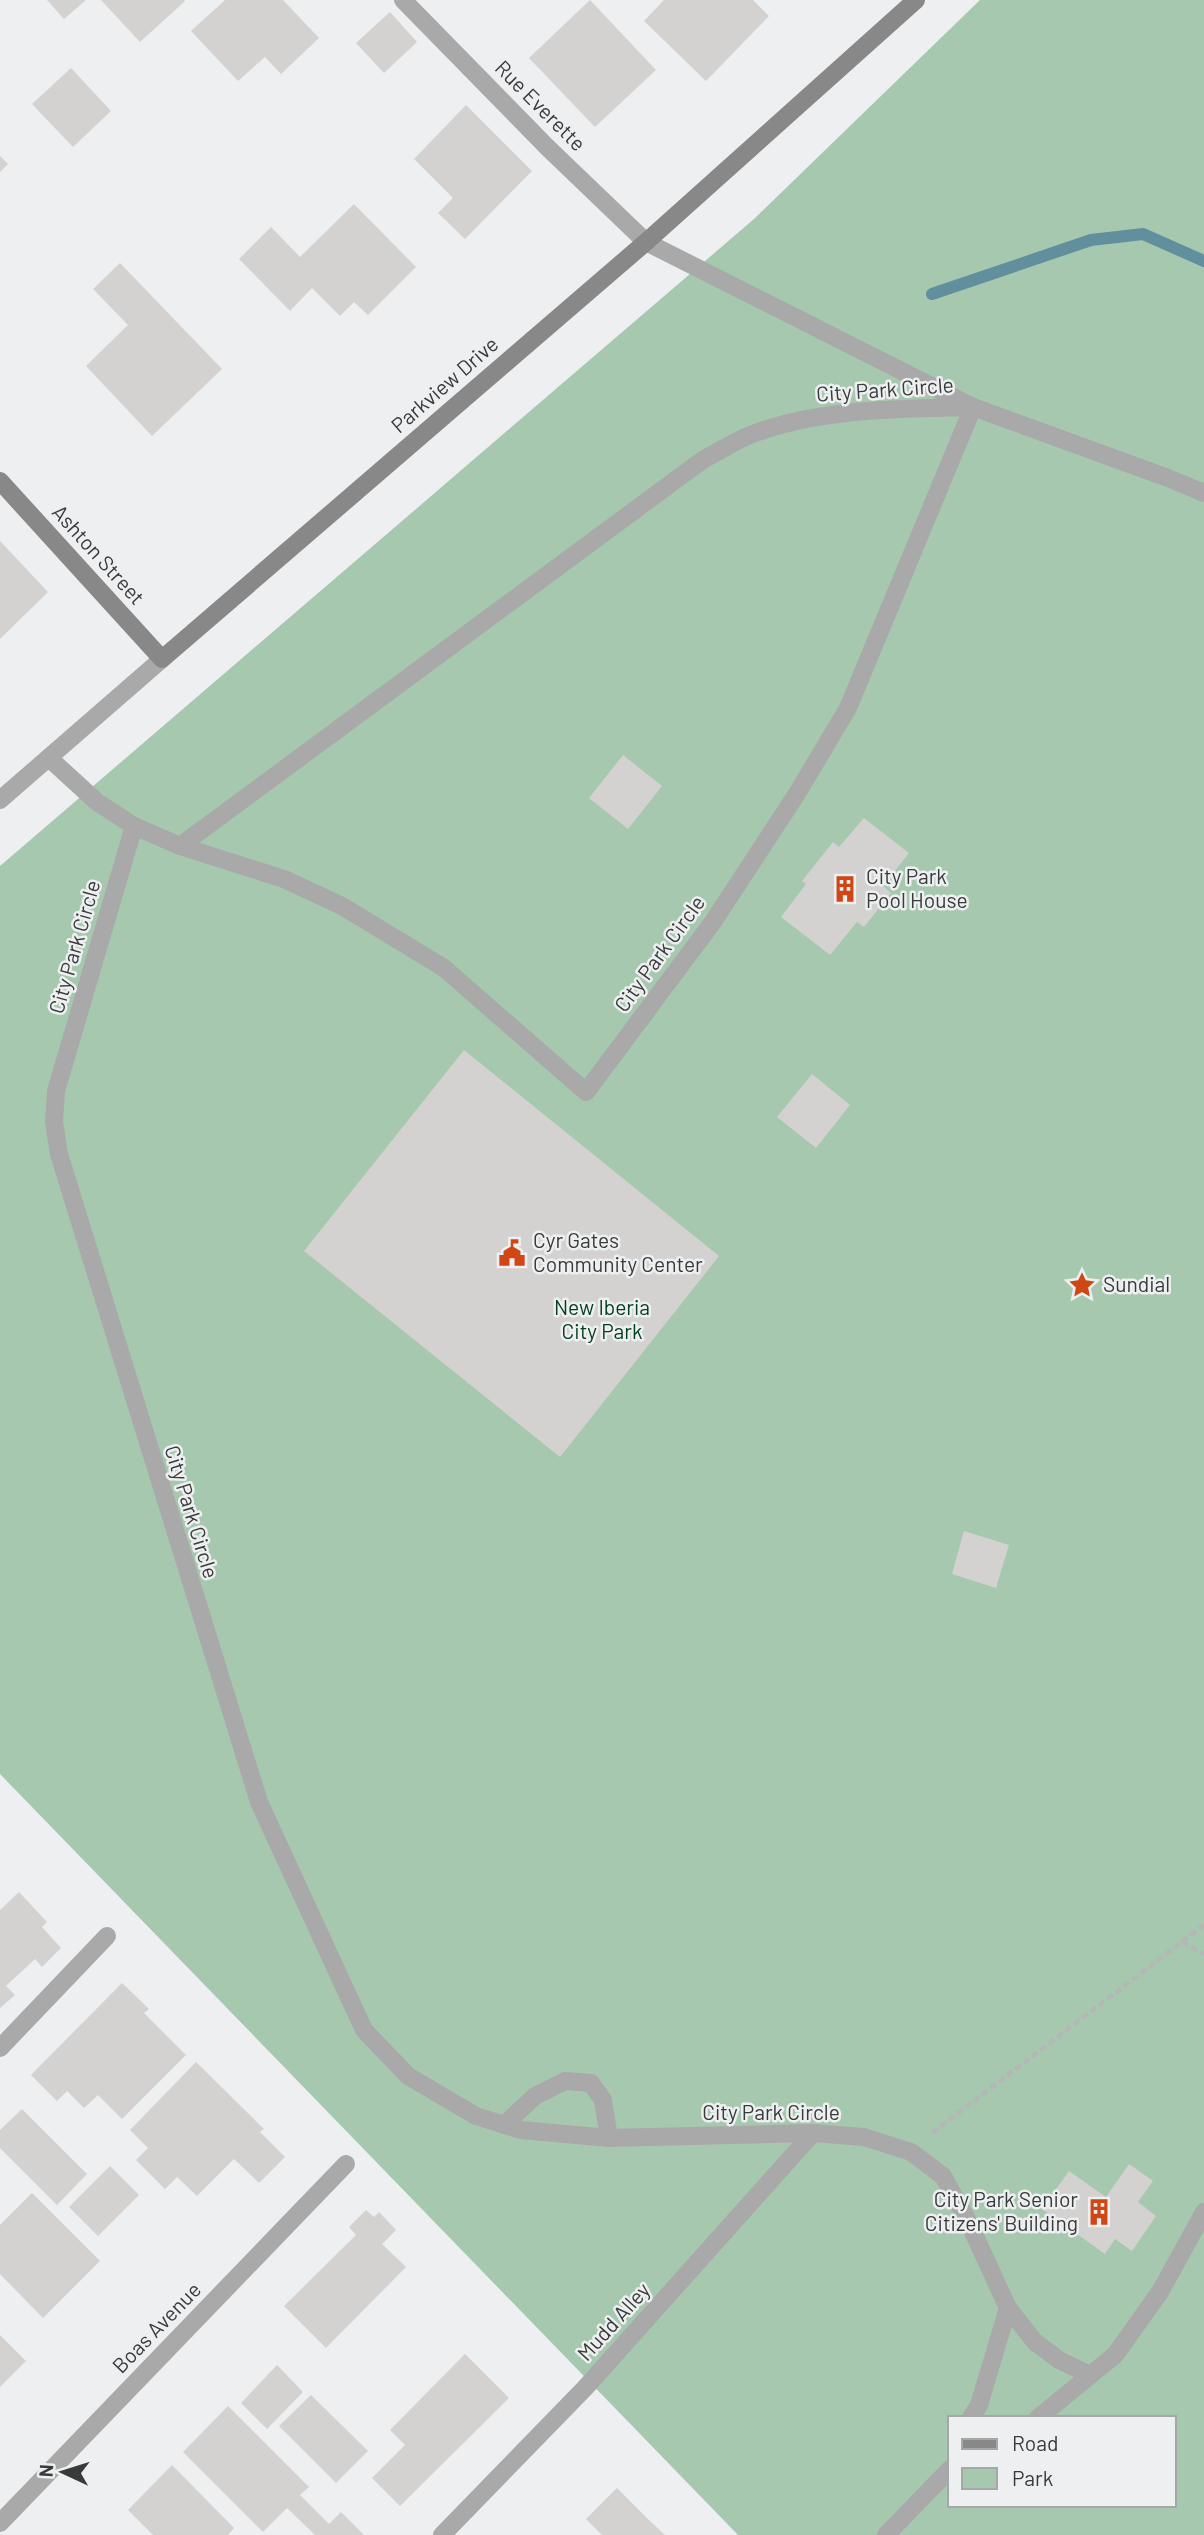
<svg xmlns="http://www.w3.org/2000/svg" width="1204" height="2535" viewBox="0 0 1204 2535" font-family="Barlow,sans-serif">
	<rect width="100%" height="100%" fill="#eeeff0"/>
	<path fill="#a6c8af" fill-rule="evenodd" d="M980,0H1204V2535H738L0,1774V866L754,219ZM950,2418H1174V2505H950Z"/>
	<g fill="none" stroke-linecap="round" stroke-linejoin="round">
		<polyline stroke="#628f9e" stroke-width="12" points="932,294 1091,240 1143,234 1204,261"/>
	</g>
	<g fill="#d3d2d1">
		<polygon points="47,0 86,0 64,19"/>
		<polygon points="101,0 184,0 185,1 140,42"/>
		<polygon points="225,0 283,0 319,38 281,74 265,57 238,81 191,31"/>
		<polygon points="590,0 656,70 595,127 529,58"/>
		<polygon points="664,0 753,0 769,16 706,81 644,21"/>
		<polygon points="390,12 417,42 384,73 356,43"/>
		<polygon points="71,68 111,111 73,147 32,104"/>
		<polygon points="466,105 532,171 465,239 438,213 453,198 414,159"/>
		<polygon points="0,156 8,164 0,172"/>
		<polygon points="354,204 416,267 368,315 354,302 340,316 312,288 290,311 239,259 271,227 300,257"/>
		<polygon points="120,263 222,369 152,436 86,366 128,325 93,289"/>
		<polygon points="0,541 48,592 0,639"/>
		<polygon points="623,755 662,786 628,829 589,798"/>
		<polygon points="864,818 909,853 883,886 891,893 864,927 857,922 830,955 781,917 806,884 802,881 833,842 839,847"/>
		<polygon points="464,1050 719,1256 560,1457 304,1251"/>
		<polygon points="812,1074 850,1105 816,1148 777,1117"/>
		<polygon points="964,1531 1009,1545 996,1588 952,1574"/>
		<polygon points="19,1892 47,1922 42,1927 61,1948 42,1967 35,1959 6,1986 15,1995 0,2008 0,1910"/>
		<polygon points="122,1983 149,2009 144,2013 186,2055 122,2119 98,2095 84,2108 67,2091 57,2101 31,2075"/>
		<polygon points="196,2062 264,2129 260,2132 285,2157 259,2183 234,2159 197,2196 177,2177 165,2189 136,2160 148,2148 130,2130"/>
		<polygon points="22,2109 87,2174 57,2205 0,2148 0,2130"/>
		<polygon points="1129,2164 1153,2181 1138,2202 1156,2216 1132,2251 1115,2239 1105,2254 1042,2209 1069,2171 1106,2197"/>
		<polygon points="110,2166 139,2195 98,2236 69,2207"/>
		<polygon points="32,2193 100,2261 43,2318 0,2274 0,2225"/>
		<polygon points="366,2210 374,2217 379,2212 396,2230 382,2244 406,2267 326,2348 284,2306 356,2235 349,2227"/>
		<polygon points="0,2335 26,2361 0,2387"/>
		<polygon points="465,2354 509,2398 400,2506 372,2478 405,2445 390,2430"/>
		<polygon points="277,2365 303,2392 267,2429 241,2403"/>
		<polygon points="311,2395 368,2451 336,2483 279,2426"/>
		<polygon points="228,2406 309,2487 300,2495 329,2524 341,2512 364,2535 315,2535 287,2508 263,2532 183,2452"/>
		<polygon points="172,2465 234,2528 228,2535 153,2535 128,2510"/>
		<polygon points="617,2488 651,2522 665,2535 602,2535 586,2519"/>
	</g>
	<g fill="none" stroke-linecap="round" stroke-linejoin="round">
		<g stroke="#b5b6b6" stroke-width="4.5" stroke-dasharray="7 3.5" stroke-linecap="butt">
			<polyline points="1182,1942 1204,1954"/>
			<polyline points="932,2133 1204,1925"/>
		</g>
		<g stroke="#aaa9a9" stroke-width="18">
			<polyline points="646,242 973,407 1168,478 1204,493"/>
			<polyline points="49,758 97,802 134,826 180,846 284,879 342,906 444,968 586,1092 713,922 798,792 848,708 973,407"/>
			<polyline points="134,826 56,1091 54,1122 59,1154 259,1802 364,2030 408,2076 476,2116 521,2130 609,2138 813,2133 864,2137 911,2152 943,2176 969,2223 1008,2308 1035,2342 1059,2360 1090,2375"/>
			<path d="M180,846L704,459C722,450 739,438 758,432C827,408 901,409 973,407"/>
			<polyline points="504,2125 535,2096 565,2081 591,2083 603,2100 609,2138"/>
			<polyline points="971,2418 979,2405 1008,2308"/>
			<polyline points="1038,2418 1115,2355 1160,2292 1204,2212"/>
			<polyline points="442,2535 585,2388 813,2133"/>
			<polyline points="886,2535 950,2469"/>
		</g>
		<g stroke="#aaa9a9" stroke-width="18">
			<polyline points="403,0 547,147 646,242"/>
			<polyline points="0,800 162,659"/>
			<polyline points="0,2048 107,1936"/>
			<polyline points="0,2523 346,2164"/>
		</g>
		<polyline stroke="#898888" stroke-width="18" points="0,481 162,659 646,242 916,0"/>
	</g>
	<defs>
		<symbol id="building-bare" viewBox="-9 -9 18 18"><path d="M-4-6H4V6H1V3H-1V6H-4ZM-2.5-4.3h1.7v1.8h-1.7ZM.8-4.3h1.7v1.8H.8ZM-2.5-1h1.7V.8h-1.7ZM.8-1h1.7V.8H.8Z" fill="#ce4715" stroke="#eeeff0" stroke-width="2.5" paint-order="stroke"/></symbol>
		<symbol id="civic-bare" viewBox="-9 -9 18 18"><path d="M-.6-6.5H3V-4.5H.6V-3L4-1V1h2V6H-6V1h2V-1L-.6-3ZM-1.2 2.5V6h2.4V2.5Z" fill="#ce4715" stroke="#eeeff0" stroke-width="2.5" paint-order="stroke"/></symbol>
		<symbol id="sight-bare" viewBox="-9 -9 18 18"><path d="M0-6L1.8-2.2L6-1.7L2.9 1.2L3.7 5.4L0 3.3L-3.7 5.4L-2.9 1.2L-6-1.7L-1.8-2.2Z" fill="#ce4715" stroke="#eeeff0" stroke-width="2.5" paint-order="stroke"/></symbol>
	</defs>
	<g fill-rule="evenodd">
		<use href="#building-bare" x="826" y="870" width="38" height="38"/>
		<use href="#civic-bare" x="493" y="1234" width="38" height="38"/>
		<use href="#sight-bare" x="1063" y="1266" width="38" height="38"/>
		<use href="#building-bare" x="1080" y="2193" width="38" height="38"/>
	</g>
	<g text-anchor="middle" stroke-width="5" stroke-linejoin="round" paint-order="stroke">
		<g font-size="21" fill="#393a3a" stroke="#eeeff0">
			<text transform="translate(540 106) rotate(45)" y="7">Rue Everette</text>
			<text transform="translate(445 385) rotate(-41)" y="7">Parkview Drive</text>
			<text transform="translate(885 390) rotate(-4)" y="7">City Park Circle</text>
			<text transform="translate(98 555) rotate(48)" y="7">Ashton Street</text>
			<text transform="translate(75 947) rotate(-74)" y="7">City Park Circle</text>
			<text transform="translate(660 954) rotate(-54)" y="7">City Park Circle</text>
			<text transform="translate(191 1512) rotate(73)" y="7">City Park Circle</text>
			<text x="771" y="2120">City Park Circle</text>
			<text transform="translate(614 2322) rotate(-48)" y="7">Mudd Alley</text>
			<text transform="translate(157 2328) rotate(-46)" y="7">Boas Avenue</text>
		</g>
		<g font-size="21" fill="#393a3a" stroke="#eeeff0" text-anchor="start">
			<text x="866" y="884">City Park<tspan x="866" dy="24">Pool House</tspan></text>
			<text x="533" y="1248">Cyr Gates<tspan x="533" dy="24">Community Center</tspan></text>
			<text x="1103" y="1292">Sundial</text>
			<text x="1078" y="2207" text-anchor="end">City Park Senior<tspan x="1078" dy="24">Citizens' Building</tspan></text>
		</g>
		<g font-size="21" fill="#013e1c" stroke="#eeeff0">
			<text x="602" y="1315">New Iberia<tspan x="602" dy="24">City Park</tspan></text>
		</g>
	</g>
	<rect x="948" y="2416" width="228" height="91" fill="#eeeff0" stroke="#a6a7a7" stroke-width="2"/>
	<rect x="962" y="2439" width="35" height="10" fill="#898888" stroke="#a6a7a7" stroke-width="2"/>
	<text x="1012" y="2451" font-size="21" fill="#393a3a">Road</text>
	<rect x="962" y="2468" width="35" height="21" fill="#a6c8af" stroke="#a6a7a7" stroke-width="2"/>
	<text x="1012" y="2486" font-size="21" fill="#393a3a">Park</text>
	<g transform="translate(63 2472) rotate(274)" stroke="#eeeff0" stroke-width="5" paint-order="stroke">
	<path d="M0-5L12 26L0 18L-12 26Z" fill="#393a3a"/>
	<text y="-10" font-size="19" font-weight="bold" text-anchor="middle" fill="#393a3a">N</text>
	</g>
</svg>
